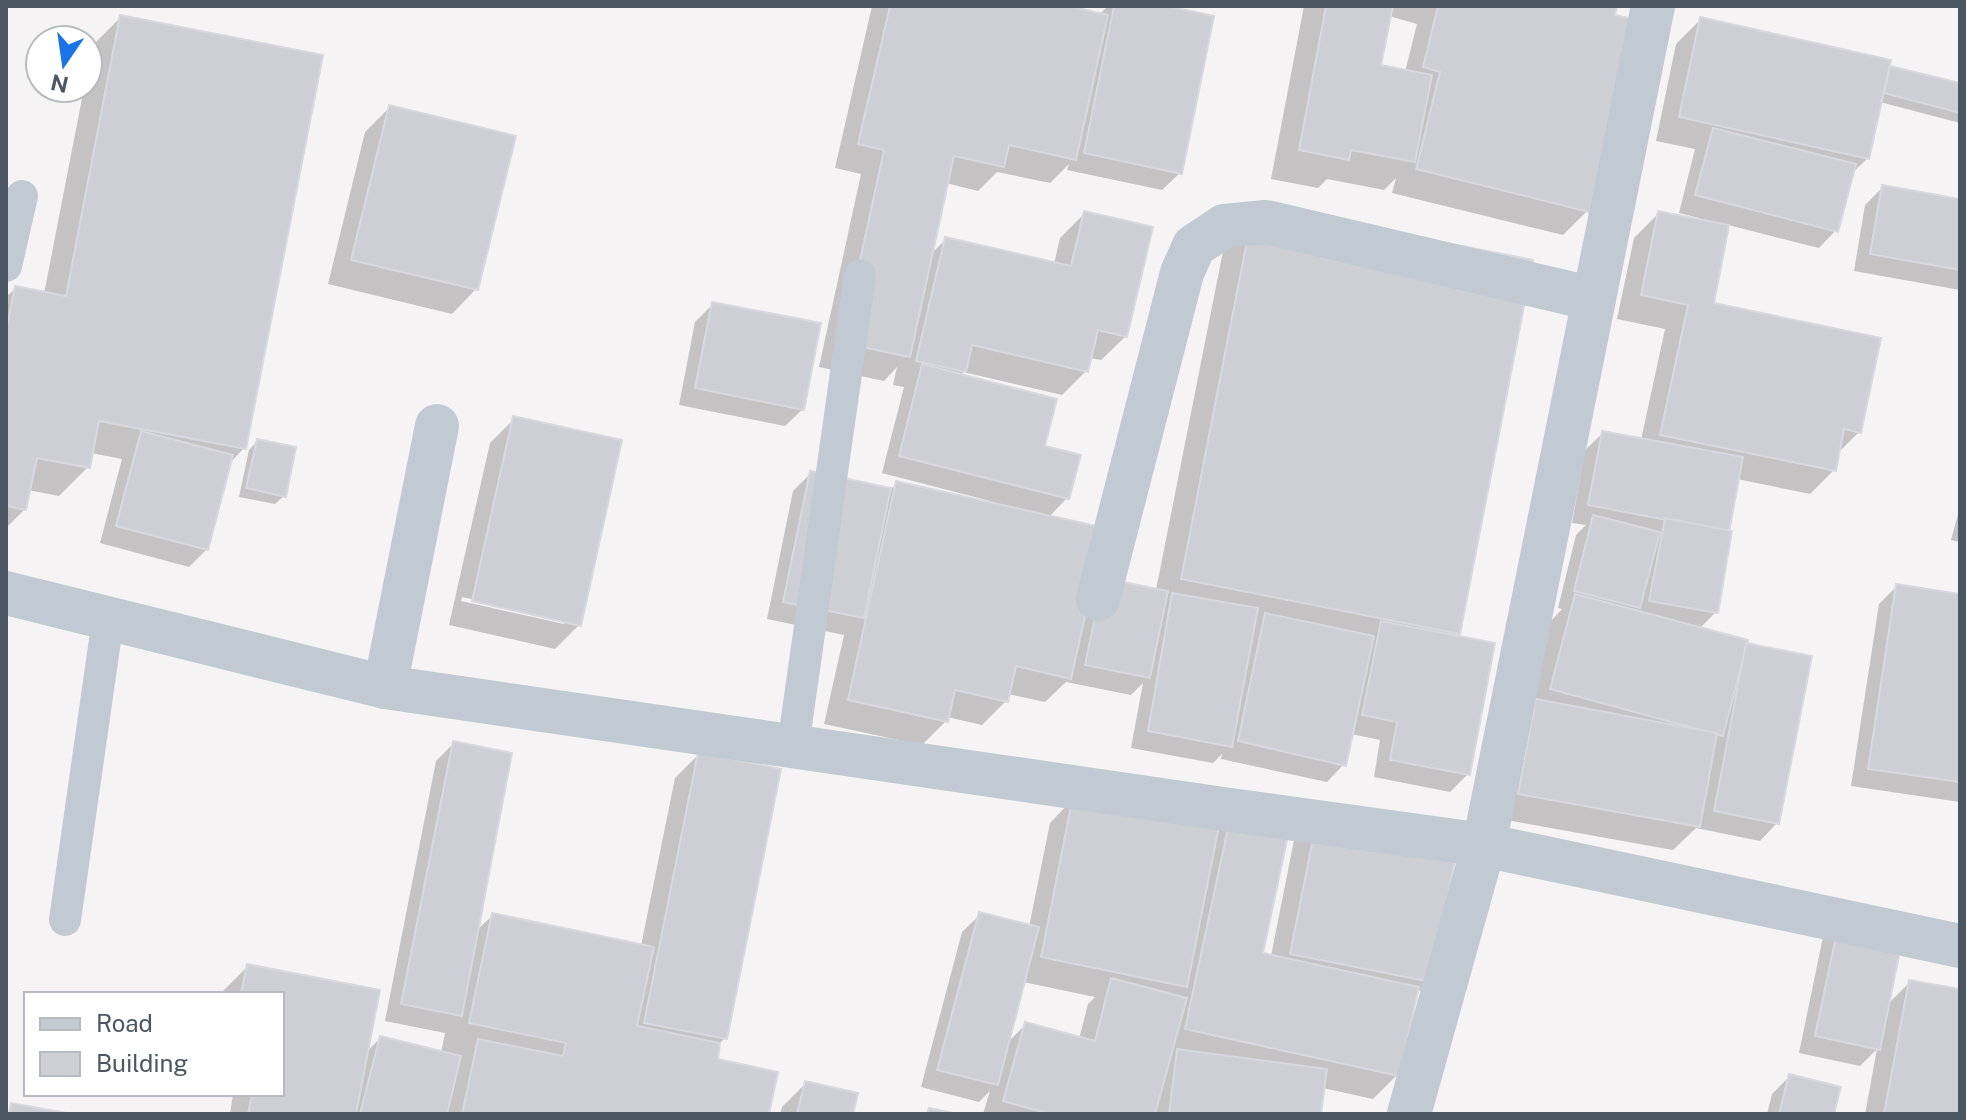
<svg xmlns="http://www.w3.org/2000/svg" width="1966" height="1120" viewBox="0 0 1966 1120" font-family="'Public Sans',sans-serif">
	<rect width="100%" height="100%" fill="#f5f3f3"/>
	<g fill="#0003" fill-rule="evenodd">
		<polygon points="872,6 1060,6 1099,15 1108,6 1157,6 1180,173 1162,190 1067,170 1069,164 1050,183 997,172 978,191 946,183 931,254 946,239 1054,264 1060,238 1085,213 1126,336 1101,360 1090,358 1086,371 1062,395 963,372 959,376 1043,448 1067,498 1049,517 1088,596 1156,590 1226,236 1255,207 1458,633 1454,637 1468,774 1450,792 1374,777 1380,740 1351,734 1344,764 1327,782 1221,759 1222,754 1213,763 1131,748 1143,683 1131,695 1066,682 1045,702 1008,694 1006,701 982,725 947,717 946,721 922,745 824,724 844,635 767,619 793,491 811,473 890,490 896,484 989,504 990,501 882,473 904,387 893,385 897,367 884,381 819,367 861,174 835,168"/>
		<path d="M1304,6H1615L1587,211L1563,235L1392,193L1396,178L1384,190L1327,179L1318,188L1271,179ZM1389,16L1417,24L1405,72L1379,67Z"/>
		<polygon points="121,17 244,448 229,464 207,549 189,567 100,543 122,459 91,453 88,467 59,496 28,490 25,509 6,528 6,297 16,288 44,294 84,88 88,88 88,65 92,46"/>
		<polygon points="1700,20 1886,72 1891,68 1960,86 1960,123 1880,102 1868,158 1851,174 1836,230 1819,248 1728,225 1711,304 1859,432 1837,454 1834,470 1810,494 1737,479 1716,612 1699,629 1745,642 1777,823 1760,841 1696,828 1673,850 1495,818 1551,621 1562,609 1558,608 1576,535 1586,525 1572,523 1585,450 1603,433 1641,440 1665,329 1617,319 1634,238 1659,213 1699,221 1699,218 1679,213 1695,149 1656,141 1676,44"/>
		<polygon points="389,108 476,289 452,314 328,284 365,132"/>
		<polygon points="1883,187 1960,201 1960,290 1854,271 1865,205"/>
		<polygon points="713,304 803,409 785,426 679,405 695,322"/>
		<path d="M514,419L579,625L555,649L449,625L490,443ZM462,597L564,620V624L461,601Z"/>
		<polygon points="257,441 284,496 275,504 239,497 249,450"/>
		<polygon points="1960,507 1960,542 1951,540"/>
		<polygon points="1897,586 1960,596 1960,802 1851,786 1879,604"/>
		<polygon points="453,744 476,931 493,915 641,946 675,778 699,754 725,1038 718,1045 716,1061 767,1114 230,1114 233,1094 282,1094 282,994 222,994 223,991 247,967 366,1053 380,1038 441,1053 445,1033 385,1021 436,761"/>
		<path d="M1074,798L1232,816L1260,954L1271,956L1295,835L1319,811L1429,981L1415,996L1397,1075L1373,1099L1323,1088L1319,1114H983L990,1091L979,1102L921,1087L962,932L980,915L1029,927L1050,823ZM1023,982L1095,997L1088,1004L1079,1039L1026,1024L1007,1043Z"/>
		<polygon points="1841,914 1887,1005 1910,982 1960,991 1960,1114 1865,1114 1877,1049 1860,1066 1799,1053 1824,932"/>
		<polygon points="1790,1076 1832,1114 1767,1114 1772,1094"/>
		<polygon points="806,1083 851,1114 780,1114 782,1107"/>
	</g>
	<g fill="#cdcfd5" stroke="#d7d9de" stroke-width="2">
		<polygon points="890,6 1069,6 1108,15 1076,160 1009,145 1004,167 954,156 910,357 842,343 884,150 858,144"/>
		<polygon points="1114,6 1167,6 1214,16 1182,174 1084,153"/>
		<polygon points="1326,6 1393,6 1381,65 1432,75 1415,162 1351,150 1349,160 1299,150"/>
		<polygon points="1438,6 1617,6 1615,15 1638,20 1589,212 1416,169 1440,72 1423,67"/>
		<polygon points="120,15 323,55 246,449 99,421 90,468 37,458 26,510 6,506 6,332 15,286 66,296"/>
		<polygon points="1700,17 1891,60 1869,159 1679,117"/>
		<polygon points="1890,66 1960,83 1960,113 1884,93"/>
		<polygon points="389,105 516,136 478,290 351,260"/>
		<polygon points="1713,128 1856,164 1838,232 1695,195"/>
		<polygon points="1882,185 1960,199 1960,270 1870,254"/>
		<polygon points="1254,205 1533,260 1460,634 1181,579"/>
		<polygon points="1084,211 1153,227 1127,337 1098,330 1088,372 972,345 966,372 916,361 945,237 1071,266"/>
		<polygon points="1658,211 1729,225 1714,303 1881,338 1861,433 1844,429 1836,471 1660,435 1688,305 1641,295"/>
		<polygon points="712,302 821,323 804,410 695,388"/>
		<polygon points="922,364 1057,399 1045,446 1081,455 1069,499 899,456"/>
		<polygon points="513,416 622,440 581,626 472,601"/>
		<polygon points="141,431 233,455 208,550 116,526"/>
		<polygon points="1602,431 1743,457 1729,532 1588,505"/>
		<polygon points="257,439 296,447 286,497 246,488"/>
		<polygon points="810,471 891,488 864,618 783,602"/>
		<polygon points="896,481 1105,528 1071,679 1016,666 1008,702 955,690 948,722 848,700"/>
		<polygon points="1593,515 1660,532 1640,608 1574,591"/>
		<polygon points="1665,518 1732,531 1718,613 1649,601"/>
		<polygon points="1103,578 1168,591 1150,678 1085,665"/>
		<polygon points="1896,584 1960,594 1960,782 1868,769"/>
		<polygon points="1172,593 1258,608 1232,747 1148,731"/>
		<polygon points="1575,594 1748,640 1723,736 1550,689"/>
		<polygon points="1265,613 1374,636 1346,766 1238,741"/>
		<polygon points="1381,621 1495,643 1470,775 1390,760 1397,722 1362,715"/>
		<polygon points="1746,643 1812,656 1779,824 1714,811"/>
		<polygon points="1536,699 1717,733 1700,827 1518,794"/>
		<polygon points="453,741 512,753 462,1016 401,1004"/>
		<polygon points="698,752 781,769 727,1039 644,1023"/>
		<polygon points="1073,796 1219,826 1187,987 1041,957"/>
		<polygon points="1319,809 1460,836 1431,982 1290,954"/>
		<polygon points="1231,814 1290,826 1263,953 1419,987 1399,1076 1185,1029"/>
		<polygon points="979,912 1039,927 998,1085 937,1070"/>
		<polygon points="1841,912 1905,925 1880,1050 1815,1036"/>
		<polygon points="492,913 654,947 637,1026 720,1043 718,1059 778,1072 769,1114 462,1114 478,1039 563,1056 566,1043 469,1023"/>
		<polygon points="247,964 380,990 356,1114 248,1114 252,1094 282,1094 282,994 241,994"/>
		<polygon points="1111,978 1187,998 1155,1114 1050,1114 1003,1101 1025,1022 1095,1041"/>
		<polygon points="1909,980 1960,989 1960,1114 1884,1114"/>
		<polygon points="380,1036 461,1056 447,1114 360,1114"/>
		<polygon points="1177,1049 1327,1069 1321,1114 1169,1114"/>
		<polygon points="1789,1074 1841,1087 1834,1114 1779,1114"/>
		<polygon points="805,1081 858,1093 853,1114 797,1114"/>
		<polygon points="11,1103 72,1114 9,1114"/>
		<polygon points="929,1108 958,1114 927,1114"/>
	</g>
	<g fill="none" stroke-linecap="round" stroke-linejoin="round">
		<g stroke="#c1cad2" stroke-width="32">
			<polyline points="6,266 22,196"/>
			<polyline points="793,746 860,275"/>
			<polyline points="65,920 108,619"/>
		</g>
		<g stroke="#c1cad2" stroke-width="44">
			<polyline points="6,593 385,687 1230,810 1484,845 1960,946"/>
			<polyline points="1098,599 1182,273 1194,246 1224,226 1266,222 1594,299"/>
			<polyline points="385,687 437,426"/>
			<polyline points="1409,1114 1484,845 1653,6"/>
		</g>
	</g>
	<rect width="1966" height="1120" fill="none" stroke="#4a5661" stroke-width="16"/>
	<rect x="24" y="992" width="260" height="104" fill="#ffffff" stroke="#b7bbc0" stroke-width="2"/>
	<rect x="40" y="1018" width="40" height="12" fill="#c1cad2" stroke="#b7bbc0" stroke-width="2"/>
	<text x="96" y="1032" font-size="24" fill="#4a5661">Road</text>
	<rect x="40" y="1052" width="40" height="24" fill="#cdcfd5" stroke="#b7bbc0" stroke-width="2"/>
	<text x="96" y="1072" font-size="24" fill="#4a5661">Building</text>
	<g transform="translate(64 64) rotate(193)"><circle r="38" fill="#ffffff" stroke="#b7bbc0" stroke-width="2"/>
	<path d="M0-6L14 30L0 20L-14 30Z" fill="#1a73e8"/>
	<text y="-12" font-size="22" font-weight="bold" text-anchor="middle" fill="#4a5661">N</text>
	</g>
</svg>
